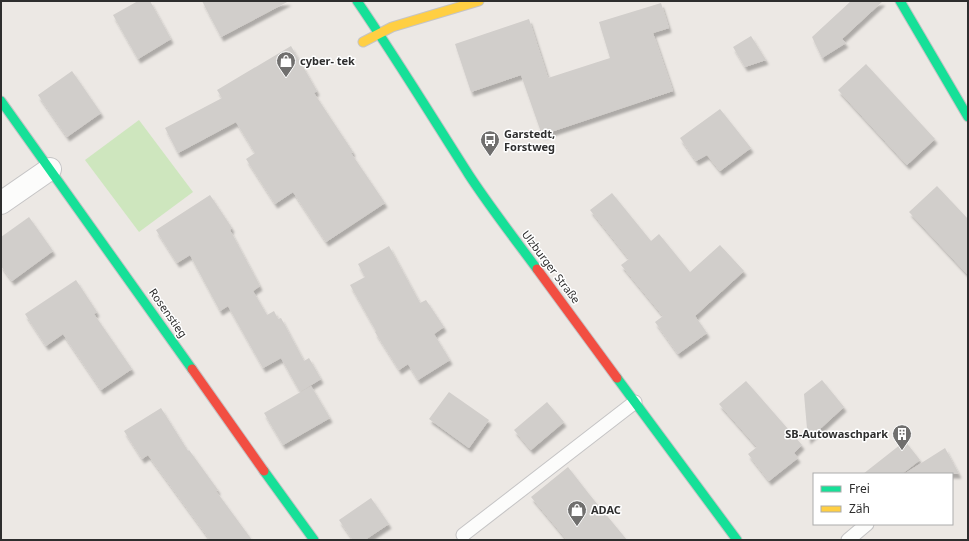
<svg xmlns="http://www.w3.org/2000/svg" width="969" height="541" viewBox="0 0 969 541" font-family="'Noto Sans',sans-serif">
	<defs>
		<filter id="shadow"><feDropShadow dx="2.5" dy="4.5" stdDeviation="1" flood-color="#0004"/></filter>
	</defs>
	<rect width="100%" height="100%" fill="#ece8e4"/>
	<polygon fill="#cee6be" points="139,120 193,192 139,232 85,160"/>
	<g fill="#d1cecb" filter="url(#shadow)">
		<polygon points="138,1 150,1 171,39 138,59 113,15"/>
		<polygon points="202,1 289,1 221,37"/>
		<polygon points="851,1 883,1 842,39 846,43 822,58 812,37"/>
		<polygon points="661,3 669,28 653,33 673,91 542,135 521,75 471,92 455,44 529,19 548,78 610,58 599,22"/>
		<polygon points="751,36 766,60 745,67 733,47"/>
		<polygon points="291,46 317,91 314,93 353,152 351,153 385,203 326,242 293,192 275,204 246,159 255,153 236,122 178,153 165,128 222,98 217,90"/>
		<polygon points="866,64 935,139 907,165 838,90"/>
		<polygon points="72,71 101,113 67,137 38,95"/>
		<polygon points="720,109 751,148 720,171 707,155 696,161 680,138"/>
		<polygon points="937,186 968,219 968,275 909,212"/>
		<polygon points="612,193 651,241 659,234 690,272 720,245 744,271 695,316 707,333 678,354 655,322 663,316 621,265 629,259 590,210"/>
		<polygon points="210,195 232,228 230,230 260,286 253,291 267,315 274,311 278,319 281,318 304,361 309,358 321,379 300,392 281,358 263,368 228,306 220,311 190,255 177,263 156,230"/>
		<polygon points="29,217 53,251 12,281 1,266 1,237"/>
		<polygon points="389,246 420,303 426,300 444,327 434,334 450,360 418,380 408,364 399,370 375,332 376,331 350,285 365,277 358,264"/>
		<polygon points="76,280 97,312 94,314 132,369 101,390 63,334 46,346 25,314"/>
		<polygon points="822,380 844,407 808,440 804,394"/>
		<polygon points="746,381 802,445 794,453 798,458 769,481 748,454 757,447 719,404"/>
		<polygon points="311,386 330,418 283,445 264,413"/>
		<polygon points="449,392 489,420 469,448 429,419"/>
		<polygon points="547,402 564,422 531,450 514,430"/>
		<polygon points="161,408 188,451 189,450 218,490 216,491 252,540 210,540 148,455 142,459 124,431"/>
		<polygon points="905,441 920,460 902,474 863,474"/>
		<polygon points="945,448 959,474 904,474"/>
		<polygon points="568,467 589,494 627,540 567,540 531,497"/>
		<polygon points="371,498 389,524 365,540 353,540 339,520"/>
	</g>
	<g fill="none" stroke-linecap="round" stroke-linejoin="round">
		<defs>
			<g id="lane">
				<polyline points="463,535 635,402"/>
				<polyline points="848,540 867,524"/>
			</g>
			<polyline id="street" points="1,203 50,169"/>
			<g id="fast">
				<path d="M357,1C396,58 432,117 469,175C490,207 514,238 537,269"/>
				<polyline points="900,1 968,117"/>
				<polyline points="1,101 192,369"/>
				<polyline points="617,378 737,540"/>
				<polyline points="264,471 314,540"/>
			</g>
			<polyline id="slow" points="363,42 392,27 479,1"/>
			<g id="jam">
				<polyline points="537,269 617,378"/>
				<polyline points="192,369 264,471"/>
			</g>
		</defs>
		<use href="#lane" stroke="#c5c4c5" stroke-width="15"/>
		<use href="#street" stroke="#c5c4c5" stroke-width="24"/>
		<use href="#fast" stroke="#c5c4c5" stroke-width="11"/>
		<use href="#slow" stroke="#c5c4c5" stroke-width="11"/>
		<use href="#jam" stroke="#c5c4c5" stroke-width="11"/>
		<use href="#lane" stroke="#fcfcfb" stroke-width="13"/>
		<use href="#street" stroke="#fcfcfb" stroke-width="22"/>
		<use href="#fast" stroke="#16e098" stroke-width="9"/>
		<use href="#slow" stroke="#ffcf43" stroke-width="9"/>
		<use href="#jam" stroke="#f24e42" stroke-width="9"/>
	</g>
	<defs>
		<symbol id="shop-pin" viewBox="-11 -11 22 30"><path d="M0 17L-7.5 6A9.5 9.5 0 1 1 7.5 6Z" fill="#706f6e" stroke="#fff"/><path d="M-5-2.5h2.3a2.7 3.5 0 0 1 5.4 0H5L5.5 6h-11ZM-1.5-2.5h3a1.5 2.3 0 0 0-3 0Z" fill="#fff"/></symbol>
		<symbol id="bus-pin" viewBox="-11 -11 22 30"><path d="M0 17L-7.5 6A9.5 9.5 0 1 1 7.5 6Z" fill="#706f6e" stroke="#fff"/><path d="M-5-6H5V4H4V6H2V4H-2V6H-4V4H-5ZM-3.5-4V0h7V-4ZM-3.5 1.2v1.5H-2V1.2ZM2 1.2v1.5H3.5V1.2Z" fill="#fff"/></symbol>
		<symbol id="building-pin" viewBox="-11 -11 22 30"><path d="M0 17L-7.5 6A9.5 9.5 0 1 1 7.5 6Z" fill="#706f6e" stroke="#fff"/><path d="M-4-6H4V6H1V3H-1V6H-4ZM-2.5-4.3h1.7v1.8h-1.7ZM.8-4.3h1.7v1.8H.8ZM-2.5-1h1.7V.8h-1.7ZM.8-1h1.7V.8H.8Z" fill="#fff"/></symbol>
	</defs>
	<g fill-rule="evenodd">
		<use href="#shop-pin" x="275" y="50" width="22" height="30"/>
		<use href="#bus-pin" x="479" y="129" width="22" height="30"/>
		<use href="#building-pin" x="891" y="423" width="22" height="30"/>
		<use href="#shop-pin" x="566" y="499" width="22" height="30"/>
	</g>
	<g text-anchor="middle" stroke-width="3" stroke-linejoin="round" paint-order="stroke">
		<g font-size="11" font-weight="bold" fill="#2e2e2e" stroke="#fff" text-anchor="start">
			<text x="300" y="65">cyber- tek</text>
			<text x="504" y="138">Garstedt,<tspan x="504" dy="13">Forstweg</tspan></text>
			<text x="888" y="438" text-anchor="end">SB-Autowaschpark</text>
			<text x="591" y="514">ADAC</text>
		</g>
		<g font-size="11" fill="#2e2e2e" stroke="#fff">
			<text transform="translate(551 267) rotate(53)" y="4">Ulzburger Straße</text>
			<text transform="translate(168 313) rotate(55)" y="4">Rosenstieg</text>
		</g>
	</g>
	<rect width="969" height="541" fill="none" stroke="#2e2e2e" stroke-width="4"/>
	<rect x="813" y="473" width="140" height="52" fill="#ffffff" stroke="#ababab"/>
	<rect x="821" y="486" width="20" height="6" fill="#16e098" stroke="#ababab"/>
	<text x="849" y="493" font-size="12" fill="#2e2e2e">Frei</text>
	<rect x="821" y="506" width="20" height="6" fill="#ffcf43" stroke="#ababab"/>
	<text x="849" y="513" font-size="12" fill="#2e2e2e">Zäh</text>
</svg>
